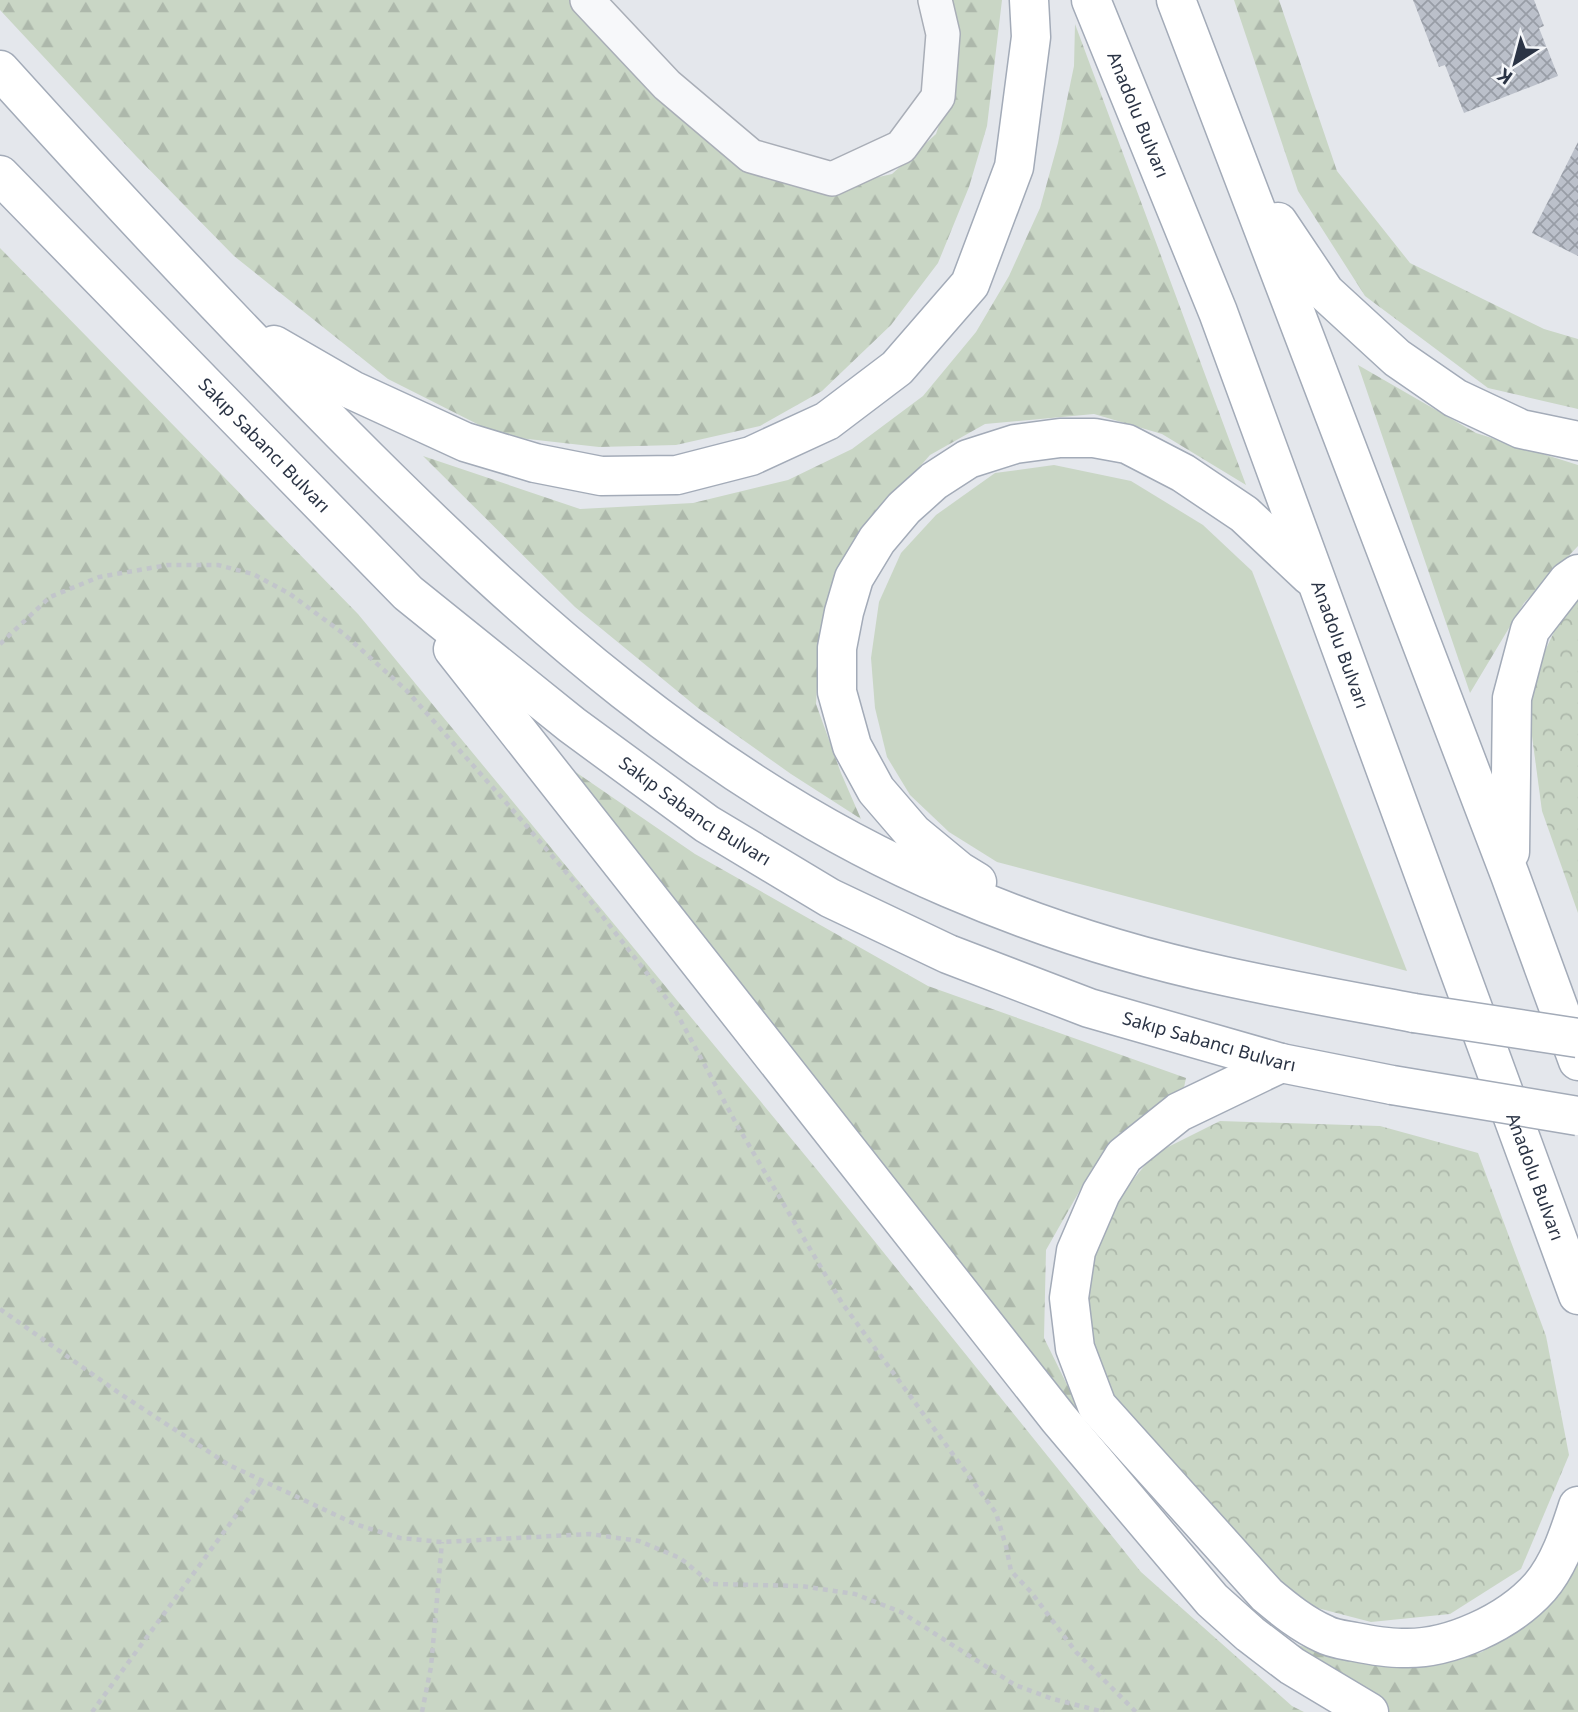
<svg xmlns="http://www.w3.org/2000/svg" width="1578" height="1712" viewBox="0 0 1578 1712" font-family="'Noto Sans',sans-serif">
	<defs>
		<pattern id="forest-firs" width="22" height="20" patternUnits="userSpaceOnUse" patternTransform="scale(1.75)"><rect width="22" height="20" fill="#c9d6c5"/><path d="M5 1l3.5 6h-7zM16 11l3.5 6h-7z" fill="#adb8ab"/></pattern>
		<pattern id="park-crowns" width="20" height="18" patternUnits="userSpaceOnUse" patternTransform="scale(1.75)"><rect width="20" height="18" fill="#c9d6c5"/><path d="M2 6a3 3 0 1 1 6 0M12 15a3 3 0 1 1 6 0" fill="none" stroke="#adb8ab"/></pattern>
		<pattern id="building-cross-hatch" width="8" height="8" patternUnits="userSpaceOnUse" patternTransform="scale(1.75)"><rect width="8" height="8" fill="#bbc0ca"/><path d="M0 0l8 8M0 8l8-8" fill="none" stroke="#989da6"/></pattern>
	</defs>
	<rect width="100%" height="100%" fill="#e4e7ec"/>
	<polygon fill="#c9d6c5" points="1054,465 1131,481 1203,525 1252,571 1407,971 997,862 949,832 910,795 887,757 875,708 871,658 879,602 901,553 936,515 995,473"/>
	<g fill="url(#forest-firs)">
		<polygon points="0,0 574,0 740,163 830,188 892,174 936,134 958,70 951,0 1002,0 987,126 969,187 938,263 891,325 822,391 760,426 676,445 599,447 501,436 388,379 234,256 136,156 0,10"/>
		<polygon points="1234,0 1279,0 1337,171 1410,263 1544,329 1578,339 1578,409 1488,388 1365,296 1298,191"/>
		<polygon points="1075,24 1246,485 1162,434 1094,414 985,424 930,455 888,503 838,573 820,635 816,704 841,773 861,819 791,774 698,708 575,607 423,456 580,509 693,503 788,480 852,449 923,396 976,332 1009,276 1040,208 1058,143 1074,66"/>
		<polygon points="0,248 358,614 818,1171 1141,1572 1292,1706 1304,1712 0,1712"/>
		<polygon points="1358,365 1476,433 1578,465 1578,546 1524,603 1470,693"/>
		<polygon points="545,751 695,854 928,986 1186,1078 1182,1097 1143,1117 1092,1169 1046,1250 1044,1338 1080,1411 1146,1502 1236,1603 1289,1643 1373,1664 1428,1665 1482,1652 1559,1596 1578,1556 1578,1712 1389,1712 1271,1640 1232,1609 1146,1513 778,1038"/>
	</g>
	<g fill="url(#park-crowns)">
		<polygon points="1578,590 1578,913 1542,811 1526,691 1572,594"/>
		<polygon points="1220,1121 1380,1126 1478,1153 1546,1336 1569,1455 1521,1569 1450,1614 1371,1622 1302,1604 1131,1433 1095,1357 1074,1296 1102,1218 1154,1154"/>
	</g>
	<g fill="url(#building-cross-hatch)">
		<polygon points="1413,0 1534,0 1544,26 1539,28 1558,76 1464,113 1445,65 1439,67"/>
		<polygon points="1578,142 1578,256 1532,233"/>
	</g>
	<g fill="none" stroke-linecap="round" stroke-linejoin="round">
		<defs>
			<polyline id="minor" points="587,0 667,85 751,156 832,179 901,147 938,97 943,34 935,0"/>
			<g id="primary">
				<path id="s1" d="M1091,0L1218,312L1578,1295"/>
				<polyline points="1176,0 1510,875 1578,1061"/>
				<path d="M0,70C112,194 225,315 343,434C521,613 713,788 949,888C1037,926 1131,956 1224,976C1287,990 1351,1001 1414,1013"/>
				<path id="s2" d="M0,175L408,593L572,725L707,824L830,898L948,954L1089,1008L1281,1063L1392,1085"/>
				<polyline points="1278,222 1325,292 1397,358 1455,398 1521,429 1578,441"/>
				<polyline points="274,345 352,390 465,442 535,463 601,476 677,475 751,456 827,421 897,368 970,284 1014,167 1031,37 1029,0"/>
				<polyline points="453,649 1059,1419 1212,1600 1250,1634 1292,1666 1369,1712"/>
				<polyline points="1510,852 1512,698 1530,630 1568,581 1578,574"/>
				<polyline points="977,882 959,871 913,833 876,790 852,746 837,692 837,648 844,612 854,578 877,540 904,508 934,481 968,459 1015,444 1060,438 1094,438 1127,444 1183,473 1244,514 1310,576"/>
				<path d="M1281,1063L1179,1112L1124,1156L1101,1193L1076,1251L1069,1298L1075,1348L1097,1406L1267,1595C1285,1610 1302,1624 1324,1634C1333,1639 1345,1640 1355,1642C1370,1645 1386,1648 1402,1648C1449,1650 1509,1622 1540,1587C1559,1565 1569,1534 1578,1506"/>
			</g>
		</defs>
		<use href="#minor" stroke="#a9aeb7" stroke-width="36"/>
		<use href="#primary" stroke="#a3abb8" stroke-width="41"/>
		<g stroke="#c2c5cb" stroke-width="4.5" stroke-dasharray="5 5" stroke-linecap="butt">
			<polyline points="0,644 50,597 99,577 168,565 218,565 253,574 290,594 344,634 406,690 518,816 589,899 674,1008 737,1125 842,1303 996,1513 1006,1546 1011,1571 1031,1592 1076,1652 1136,1712"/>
			<polyline points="0,1309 122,1395 229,1465 355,1524 400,1538 442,1542 590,1534 639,1541 680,1558 712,1584 801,1586 855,1594 901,1612 1015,1685 1053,1699 1104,1712"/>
			<polyline points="92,1712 262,1480"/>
			<polyline points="422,1712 431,1667 442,1542"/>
		</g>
		<use href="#minor" stroke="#f7f8fa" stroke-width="33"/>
		<use href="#primary" stroke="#fff" stroke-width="38"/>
		<defs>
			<g id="primary-bridge">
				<polyline points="1414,1013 1578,1038"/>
				<polyline points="1392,1085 1578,1116"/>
			</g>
		</defs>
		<use href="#primary-bridge" stroke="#a3abb8" stroke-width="41" stroke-linecap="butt"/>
		<use href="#primary-bridge" stroke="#fff" stroke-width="38"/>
	</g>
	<g text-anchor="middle" stroke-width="6" stroke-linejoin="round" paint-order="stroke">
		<g font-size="18" fill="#2b3445" stroke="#f4f6f9">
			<text dy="6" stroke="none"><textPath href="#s1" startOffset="124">Anadolu Bulvarı</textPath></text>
			<text dy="6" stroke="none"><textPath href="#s2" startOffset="378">Sakıp Sabancı Bulvarı</textPath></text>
			<text dy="6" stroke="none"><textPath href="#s1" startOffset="691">Anadolu Bulvarı</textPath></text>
			<text dy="6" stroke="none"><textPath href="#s2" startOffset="945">Sakıp Sabancı Bulvarı</textPath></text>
			<text dy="6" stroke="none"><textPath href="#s2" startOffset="1512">Sakıp Sabancı Bulvarı</textPath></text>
			<text dy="6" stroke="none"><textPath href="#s1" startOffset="1258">Anadolu Bulvarı</textPath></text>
		</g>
	</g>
	<g transform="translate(1515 63) rotate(216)" stroke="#f4f6f9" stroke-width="5" paint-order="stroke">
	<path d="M0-5L12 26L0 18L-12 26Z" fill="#2b3445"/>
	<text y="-10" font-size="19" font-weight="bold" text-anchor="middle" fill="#2b3445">K</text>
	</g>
</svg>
